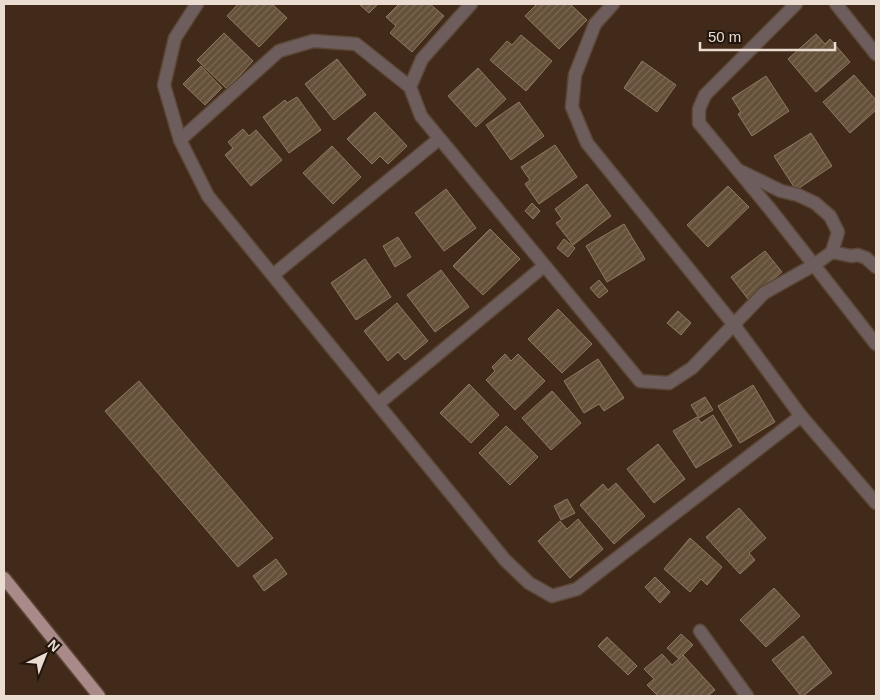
<svg xmlns="http://www.w3.org/2000/svg" width="880" height="700" viewBox="0 0 880 700" font-family="Arial,sans-serif">
	<defs>
		<pattern id="building-hatch" width="6" height="6" patternUnits="userSpaceOnUse" patternTransform="scale(1.25)"><rect width="6" height="6" fill="#65503a"/><path d="M-1 1l2-2M0 6l6-6M5 7l2-2" fill="none" stroke="#7b6955"/></pattern>
	</defs>
	<rect width="100%" height="100%" fill="#412a19"/>
	<g fill="url(#building-hatch)" stroke="#8f7962">
		<polygon points="238,4 272,4 287,18 259,47 227,16"/>
		<polygon points="359,4 378,4 369,13"/>
		<polygon points="399,4 430,4 444,16 412,52 390,33 396,26 386,17"/>
		<polygon points="537,4 570,4 587,20 559,49 525,16"/>
		<polygon points="224,33 253,61 227,89 197,60"/>
		<polygon points="816,34 825,44 830,39 850,62 816,92 788,59"/>
		<polygon points="521,35 552,61 526,91 490,60 507,41 512,45"/>
		<polygon points="337,59 366,95 334,120 305,84"/>
		<polygon points="642,61 676,85 657,112 624,88"/>
		<polygon points="201,66 222,88 205,105 183,84"/>
		<polygon points="478,68 506,99 476,127 448,96"/>
		<polygon points="854,75 876,100 876,110 850,133 823,102"/>
		<polygon points="766,76 789,111 752,136 738,114 741,112 732,98"/>
		<polygon points="297,97 321,130 289,153 263,117 285,100 287,103"/>
		<polygon points="519,102 544,136 511,160 486,125"/>
		<polygon points="375,112 407,146 388,164 380,156 372,164 347,139"/>
		<polygon points="243,129 249,136 256,130 282,160 251,186 225,155 233,148 228,142"/>
		<polygon points="811,133 832,166 796,190 774,156"/>
		<polygon points="555,145 577,177 539,204 525,184 530,180 521,167"/>
		<polygon points="332,146 361,177 333,204 303,173"/>
		<polygon points="587,184 611,216 573,245 556,223 562,219 555,209"/>
		<polygon points="728,186 749,207 708,247 687,225"/>
		<polygon points="446,189 476,228 444,251 415,213"/>
		<polygon points="532,203 540,211 533,219 525,211"/>
		<polygon points="624,224 645,259 607,282 586,246"/>
		<polygon points="490,229 520,259 483,295 453,266"/>
		<polygon points="398,237 411,257 395,267 383,246"/>
		<polygon points="564,239 575,248 568,257 557,248"/>
		<polygon points="765,251 782,272 748,299 731,277"/>
		<polygon points="365,259 391,297 356,320 331,283"/>
		<polygon points="441,270 469,307 435,332 407,295"/>
		<polygon points="599,280 608,291 599,298 590,288"/>
		<polygon points="397,303 428,341 405,360 398,352 388,361 364,331"/>
		<polygon points="558,309 592,344 562,373 528,339"/>
		<polygon points="678,311 691,323 681,335 667,323"/>
		<polygon points="505,354 511,361 518,354 545,381 515,410 486,380 495,371 492,367"/>
		<polygon points="598,359 624,398 604,411 599,404 584,413 564,381"/>
		<polygon points="139,381 273,538 238,567 105,411"/>
		<polygon points="469,384 499,415 471,443 440,413"/>
		<polygon points="753,385 775,422 740,443 718,406"/>
		<polygon points="552,391 581,423 551,450 522,418"/>
		<polygon points="705,397 713,410 699,418 691,405"/>
		<polygon points="713,415 732,446 696,468 673,431 697,417 701,423"/>
		<polygon points="506,426 538,457 510,485 479,453"/>
		<polygon points="658,444 685,479 654,503 627,469"/>
		<polygon points="616,483 645,516 614,544 580,505 603,484 608,490"/>
		<polygon points="567,499 575,513 561,520 554,506"/>
		<polygon points="739,508 766,538 749,553 755,560 740,574 706,537"/>
		<polygon points="578,519 603,549 570,578 538,541 560,521 567,529"/>
		<polygon points="690,538 722,567 707,585 701,579 690,592 664,569"/>
		<polygon points="276,559 287,574 264,591 253,576"/>
		<polygon points="655,577 670,592 660,603 645,587"/>
		<polygon points="774,588 800,616 766,647 740,620"/>
		<polygon points="681,634 693,645 679,659 667,648"/>
		<polygon points="803,636 832,673 803,696 801,696 772,660"/>
		<polygon points="607,637 637,666 628,675 598,646"/>
		<polygon points="662,654 672,665 683,655 715,690 708,696 658,696 647,685 654,679 644,669"/>
	</g>
	<g fill="none" stroke-linecap="round" stroke-linejoin="round">
		<defs>
			<g id="minor">
				<polyline points="197,4 175,38 164,85 180,140 208,196 505,560 529,583 552,596 577,589 801,416"/>
				<polyline points="471,4 422,59 410,87 421,116 640,381 669,383 692,368 764,293 814,265 832,252 838,232 830,216 815,203 798,195 781,191 738,170"/>
				<polyline points="613,4 595,24 575,75 572,107 587,143 734,325 801,416 876,503"/>
				<polyline points="796,4 705,95 699,109 699,123 770,209 876,344"/>
				<polyline points="836,4 876,54"/>
				<polyline points="180,140 279,51 313,41 356,44 410,87"/>
				<polyline points="832,252 851,256 858,255 866,258 876,267"/>
				<polyline points="273,275 439,139"/>
				<polyline points="378,404 544,266"/>
				<polyline points="700,631 747,696"/>
			</g>
			<polyline id="major" points="4,578 99,696"/>
		</defs>
		<use href="#minor" stroke="#5c4636" stroke-width="15"/>
		<use href="#major" stroke="#5c4636" stroke-width="15"/>
		<use href="#minor" stroke="#6d5e5d" stroke-width="12"/>
		<use href="#major" stroke="#a98a88" stroke-width="12"/>
	</g>
	<rect width="880" height="700" fill="none" stroke="#ebdcd1" stroke-width="10"/>
	<g transform="translate(45 655) rotate(43)" stroke="#20160e" stroke-width="4" paint-order="stroke">
	<path d="M0-4L9 19L0 12L-9 19Z" fill="#ebdcd1"/>
	<text y="-8" font-size="14" font-weight="bold" text-anchor="middle" fill="#ebdcd1">N</text>
	</g>
	<path d="M700 42v8h135v-8" fill="none" stroke="#ebdcd1" stroke-width="2.5"/>
	<text x="708" y="42" font-size="15" fill="#ebdcd1" stroke="#20160e" stroke-width="4" paint-order="stroke">50 m</text>
</svg>
